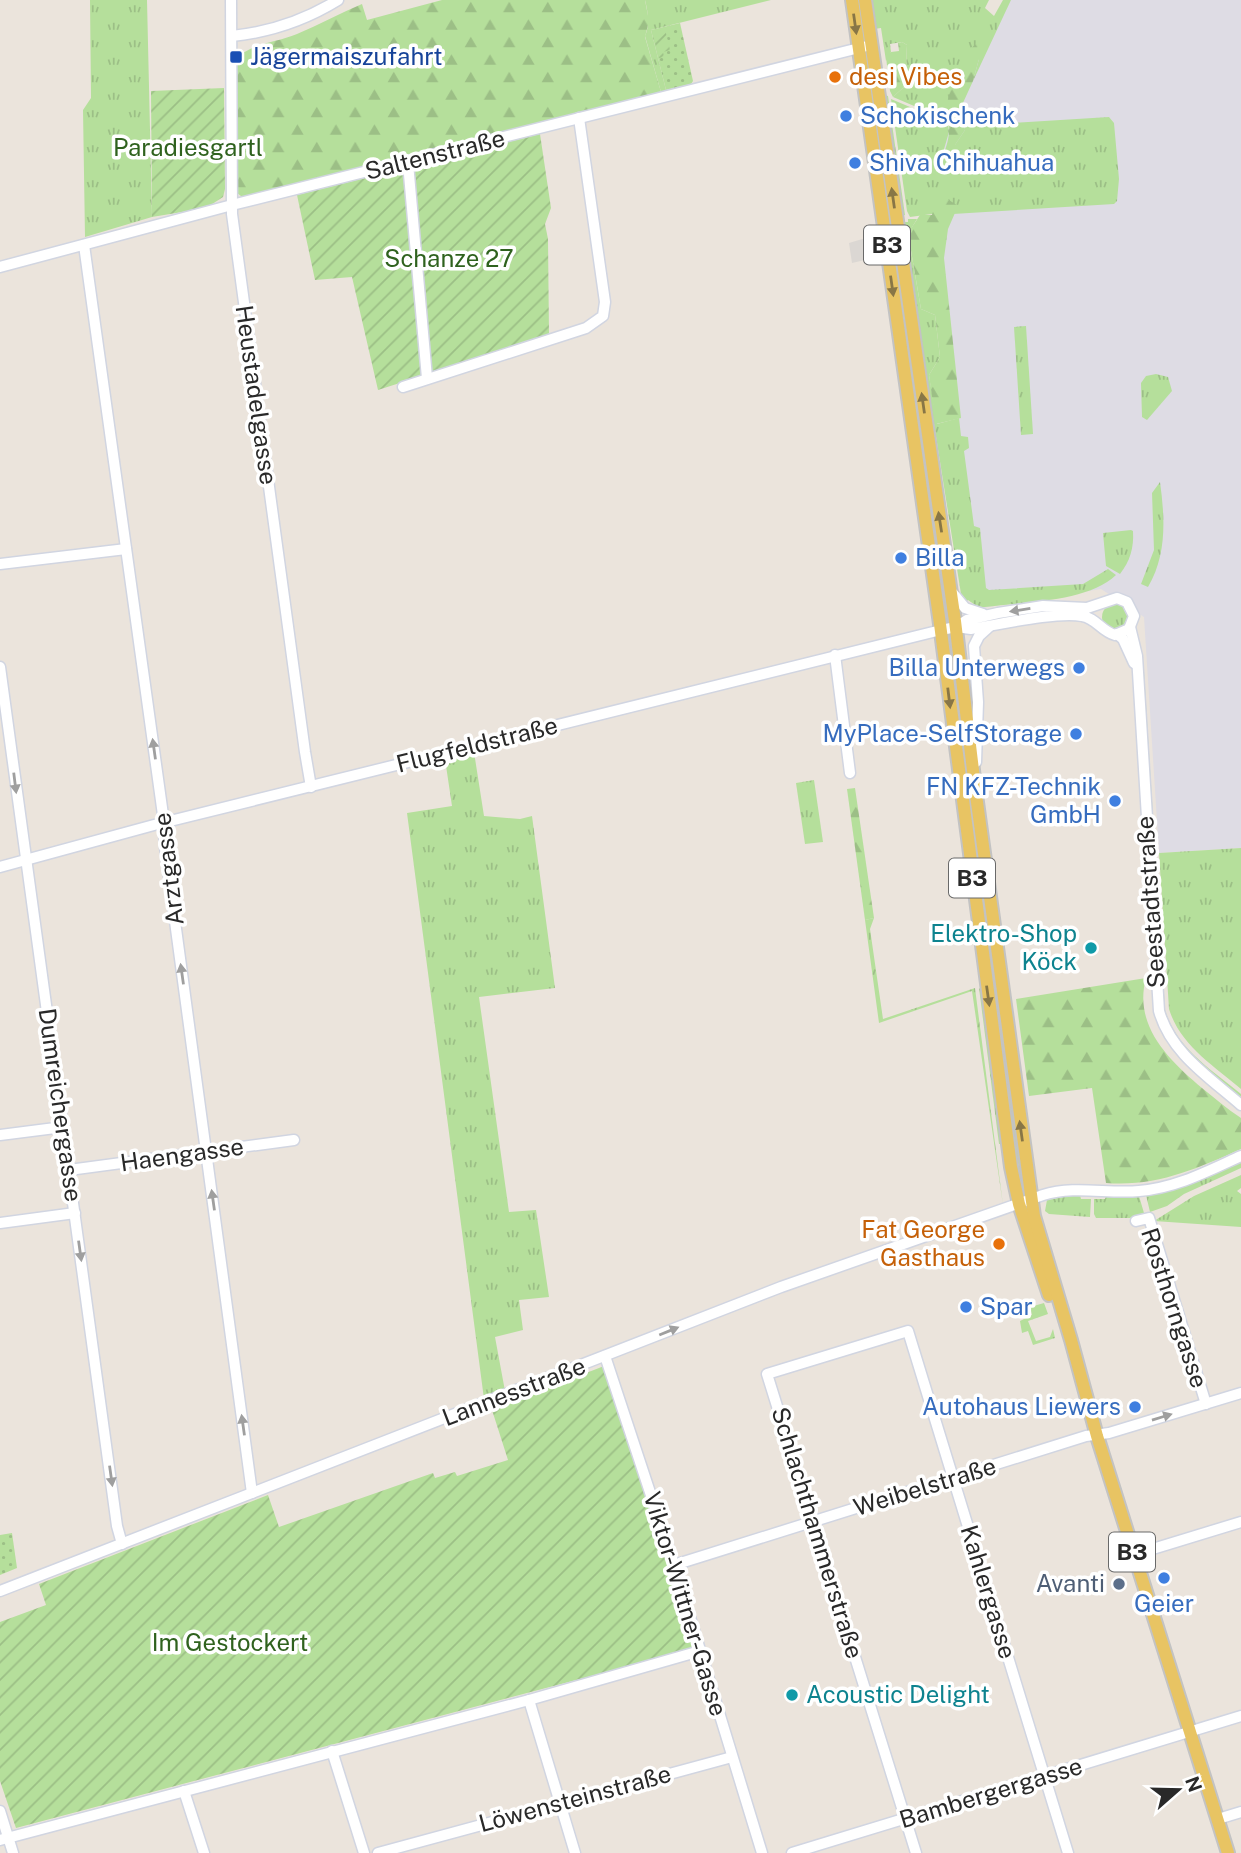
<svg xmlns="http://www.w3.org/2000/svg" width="1241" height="1853" viewBox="0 0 1241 1853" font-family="'Public Sans',sans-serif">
	<defs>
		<pattern id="grass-tufts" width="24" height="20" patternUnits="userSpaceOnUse" patternTransform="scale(1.75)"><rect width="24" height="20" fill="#b5df9b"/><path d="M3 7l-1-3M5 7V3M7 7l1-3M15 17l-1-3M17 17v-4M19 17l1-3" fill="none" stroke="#9cbf86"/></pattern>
		<pattern id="forest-firs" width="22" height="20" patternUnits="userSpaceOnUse" patternTransform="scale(1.75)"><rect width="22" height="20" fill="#b5df9b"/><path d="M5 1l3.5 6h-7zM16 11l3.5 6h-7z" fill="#9cbf86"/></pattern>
		<pattern id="park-dots" width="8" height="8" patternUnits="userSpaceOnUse" patternTransform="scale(1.75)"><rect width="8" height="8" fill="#b5df9b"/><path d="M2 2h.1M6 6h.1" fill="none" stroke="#9cbf86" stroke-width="1.8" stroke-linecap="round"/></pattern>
		<pattern id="garden-furrows" width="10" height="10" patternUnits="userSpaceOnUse" patternTransform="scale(1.75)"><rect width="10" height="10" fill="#b5df9b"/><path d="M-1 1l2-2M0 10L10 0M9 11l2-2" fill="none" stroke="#9cbf86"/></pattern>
	</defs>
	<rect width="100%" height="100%" fill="#ebe4dc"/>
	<polygon fill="#dedce4" points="1003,0 1241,0 1241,848 1159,853 1144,617 1101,589 982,608 930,227 948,129"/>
	<g fill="url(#grass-tufts)">
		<polygon points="90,0 147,0 152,217 85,237 83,110 91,98"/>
		<path d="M645,0H771L651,30L666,90L661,92L645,36C650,25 648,12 645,0Z"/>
		<polygon points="870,0 989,0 985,8 994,16 1003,0 1011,0 973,81 979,59 947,105 947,120 893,97 905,86 907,45 902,42 890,44 891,52 886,61 881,28 874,29"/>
		<polygon points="884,95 888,96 905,215 901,216"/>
		<polygon points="891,99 948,123 949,132 938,170 965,130 965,126 1109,117 1114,123 1119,179 1117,201 1114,204 953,214 954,211 910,217 907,211"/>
		<polygon points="873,104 880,135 921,427 919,428 911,394"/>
		<path d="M908,219H917L908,234L921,309L935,315L940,357L929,375L937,424L959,418L961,436L968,437L969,448L964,451L974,526L980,528L986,588L989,590L1083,584L1108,569L1116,575C1088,602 1024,602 985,607H978L968,600L966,602L961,594L902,222H908Z"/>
		<polygon points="1026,326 1033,434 1021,435 1014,327"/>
		<polygon points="1156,374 1168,377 1172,391 1147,420 1142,417 1141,383 1146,376"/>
		<path d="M1160,482C1165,518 1167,555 1148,587L1141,584L1154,550L1152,493Z"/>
		<path d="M1131,530L1133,531C1134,548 1130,561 1120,574L1106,566L1103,533Z"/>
		<circle cx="1115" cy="617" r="13"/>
		<polygon points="950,644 1010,1096 1023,1176 1020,1175 1011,1119 945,645"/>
		<path d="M1141,672H1144L1165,1010C1176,1048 1212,1070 1241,1094V1098L1180,1046L1163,1013Z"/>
		<polygon points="474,752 484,816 520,819 532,816 555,988 479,997 509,1212 536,1210 549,1297 519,1300 523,1330 495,1337 505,1391 484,1399 407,813 452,806 445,759"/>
		<polygon points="814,780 823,842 805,844 796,783"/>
		<path d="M1241,848V1089C1214,1066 1180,1045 1169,1009L1159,853Z"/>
		<polygon points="874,918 870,929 883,1019 975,988 1003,1205 972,991 879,1023 865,920"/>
		<polygon points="979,988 982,991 1003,1144 999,1144"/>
		<polygon points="1241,1161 1241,1168 1184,1194 1167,1206 1150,1212 1146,1195 1179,1188"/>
		<polygon points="1241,1175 1241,1188 1237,1191 1241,1194 1241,1227 1154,1221 1194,1196"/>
		<polygon points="1073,1195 1080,1195 1081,1199 1091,1199 1090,1217 1049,1214 1045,1211 1047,1200"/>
		<polygon points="1106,1196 1139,1196 1144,1213 1130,1218 1096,1218 1094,1214 1094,1199 1105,1199"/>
		<polygon points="1044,1303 1048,1314 1028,1321 1036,1341 1050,1337 1053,1329 1055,1338 1033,1345 1028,1331 1022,1333 1020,1321 1032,1315 1030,1307"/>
	</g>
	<g fill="url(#forest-firs)">
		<path d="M442,0H645L649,21L645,37L661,92L245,199L237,193L236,59C253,42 276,43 297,34C319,25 340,13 362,4L367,20Z"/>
		<path d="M979,40L983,44L973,81L962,105L965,130L955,145L967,149C966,167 964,177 947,185L939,181C937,163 948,150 949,132C950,123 946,114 947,104C951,81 962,57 979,40Z"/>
		<polygon points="902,42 907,45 905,86 893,97 890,91 886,57 891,52 899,51 898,43"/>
		<polygon points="937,192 958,206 948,229 944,258 961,418 936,424 929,375 940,357 935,315 921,309 908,233 920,215 932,215"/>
		<polygon points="855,788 874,918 865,920 847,789"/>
		<path d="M1146,978C1133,1026 1169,1060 1202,1088C1215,1098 1227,1109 1241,1118V1149C1196,1169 1156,1187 1106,1183L1092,1088L1029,1096L1016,999Z"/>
	</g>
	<g fill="url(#park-dots)">
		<polygon points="680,23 693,81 691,84 666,90 651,30"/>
		<polygon points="12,1533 17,1568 0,1575 0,1535"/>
	</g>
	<g fill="url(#garden-furrows)">
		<polygon points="665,29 670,50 663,52 664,57 659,58 652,32"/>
		<polygon points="224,88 225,189 223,197 206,208 152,217 151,91"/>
		<polygon points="540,134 551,208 545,224 548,239 549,335 378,390 352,277 315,280 297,195"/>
		<polygon points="604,1366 694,1649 16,1828 0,1781 0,1622 46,1605 39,1584 268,1495 279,1527 433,1473 435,1478 455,1472 457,1476 508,1460 492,1410"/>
	</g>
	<polygon fill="#dbd7d3" points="869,237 872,255 875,254 876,259 870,262 869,259 852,263 849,243"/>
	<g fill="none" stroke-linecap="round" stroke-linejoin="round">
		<defs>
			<g id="minor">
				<polyline points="231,0 232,214 305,752 311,787"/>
				<path d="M232,36C271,32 304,21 338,0"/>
				<polyline points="408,163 427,378"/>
				<polyline points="84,245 163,815 165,847 252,1493"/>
				<polyline points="0,267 232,205 871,45"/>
				<polyline points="403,387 586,328 603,316 605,302 579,118"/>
				<polyline points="0,564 126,549"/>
				<polyline points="951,591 965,608 983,614"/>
				<path d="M1130,627L1137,656L1159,1011C1171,1053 1209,1077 1241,1105"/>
				<polyline points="1117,634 1123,639 1134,663"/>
				<polyline points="835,655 850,773"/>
				<polyline points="0,667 117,1526 122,1544"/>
				<polyline points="976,762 978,702 974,646 979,636 990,626"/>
				<path d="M0,867L154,825L941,630L956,627L971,629C997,625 1058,611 1082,616C1096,618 1101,631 1115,635L1129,629L1134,616L1127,602L1117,598L1087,608L1043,606L998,613L967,620L956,627"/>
				<polyline points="0,1135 63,1127"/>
				<polyline points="69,1170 294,1140"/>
				<polyline points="1136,1221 1149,1218 1206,1404"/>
				<polyline points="0,1223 75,1213"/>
				<polyline points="605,1356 674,1565 762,1853"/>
				<polyline points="1133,1555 1241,1522"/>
				<polyline points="674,1565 1086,1436 1109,1433 1241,1393"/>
				<path d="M0,1591L781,1287L1043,1195C1075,1185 1107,1194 1139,1191C1176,1188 1208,1171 1241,1156"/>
				<polyline points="529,1700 575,1853"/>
				<polyline points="332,1751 364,1853"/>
				<polyline points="184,1791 204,1853"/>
				<polyline points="0,1811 13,1853"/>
				<polyline points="1218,1819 1241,1812"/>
				<polyline points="0,1840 529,1700 700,1651"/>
				<polyline points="378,1853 732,1757"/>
				<polyline points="792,1853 1241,1716"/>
				<polyline points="916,1853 767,1374 908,1331 1068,1853"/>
			</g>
			<g id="major">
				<polyline points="852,0 940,624 1011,1167 1019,1204 1049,1295"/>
				<polyline points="865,0 955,621 976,795 1034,1216 1071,1340 1097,1436 1228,1853"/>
			</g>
		</defs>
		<use href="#minor" stroke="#d1d5e1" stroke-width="13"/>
		<use href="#major" stroke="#c3c3c3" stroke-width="16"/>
		<use href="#minor" stroke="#fff" stroke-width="10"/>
		<use href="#major" stroke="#e8c463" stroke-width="12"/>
	</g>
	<defs><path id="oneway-solid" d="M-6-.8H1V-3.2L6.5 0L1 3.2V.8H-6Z" transform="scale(1.75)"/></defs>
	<g fill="#887646">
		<use href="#oneway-solid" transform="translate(855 24) rotate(82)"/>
		<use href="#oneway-solid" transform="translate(893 198) rotate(-98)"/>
		<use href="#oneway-solid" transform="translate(892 286) rotate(82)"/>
		<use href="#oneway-solid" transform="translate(923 403) rotate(-98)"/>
		<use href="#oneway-solid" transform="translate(940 522) rotate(-99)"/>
		<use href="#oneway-solid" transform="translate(949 698) rotate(83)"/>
		<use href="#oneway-solid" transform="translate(988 996) rotate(82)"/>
		<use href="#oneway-solid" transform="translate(1021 1131) rotate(-98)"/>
	</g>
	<g fill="#9f9f9f">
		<use href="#oneway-solid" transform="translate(1020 610) rotate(171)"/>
		<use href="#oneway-solid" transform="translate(154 749) rotate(-98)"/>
		<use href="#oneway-solid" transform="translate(15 783) rotate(83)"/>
		<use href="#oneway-solid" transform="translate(182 974) rotate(-98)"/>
		<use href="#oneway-solid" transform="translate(213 1200) rotate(-98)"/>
		<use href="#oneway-solid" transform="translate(80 1251) rotate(82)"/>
		<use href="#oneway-solid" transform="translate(669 1331) rotate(-22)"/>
		<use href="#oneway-solid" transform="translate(1162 1417) rotate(-17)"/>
		<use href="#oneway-solid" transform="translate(243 1425) rotate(-98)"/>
		<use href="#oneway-solid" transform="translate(111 1476) rotate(82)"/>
	</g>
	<rect fill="#1a4fb4" stroke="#fff" stroke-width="2.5" x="229" y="50" width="14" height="14" rx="3.5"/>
	<g fill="#e8710a" stroke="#fff" stroke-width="2.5">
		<circle cx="835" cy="77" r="7"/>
		<circle cx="999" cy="1244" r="7"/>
	</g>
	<g fill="#3f7fe0" stroke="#fff" stroke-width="2.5">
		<circle cx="846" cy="116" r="7"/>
		<circle cx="855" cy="163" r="7"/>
		<circle cx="901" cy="558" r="7"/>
		<circle cx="1079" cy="668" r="7"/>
		<circle cx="1076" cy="734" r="7"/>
		<circle cx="1115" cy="801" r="7"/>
		<circle cx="966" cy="1307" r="7"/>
		<circle cx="1135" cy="1407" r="7"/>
		<circle cx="1164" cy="1578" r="7"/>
	</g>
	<g fill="#0f9aa8" stroke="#fff" stroke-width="2.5">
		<circle cx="1091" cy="948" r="7"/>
		<circle cx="792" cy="1695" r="7"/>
	</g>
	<circle fill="#5c6f8a" stroke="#fff" stroke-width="2.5" cx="1119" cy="1584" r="7"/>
	<g text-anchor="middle" stroke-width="7" stroke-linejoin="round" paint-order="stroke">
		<g fill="#fff" stroke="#696969" stroke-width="2">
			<rect x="864" y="225.5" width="46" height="39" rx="5"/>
			<rect x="949" y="858.5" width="46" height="39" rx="5"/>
			<rect x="1109" y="1532.5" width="46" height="39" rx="5"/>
		</g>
		<g font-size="23" font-weight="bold" fill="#292929">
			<text x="887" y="253">B3</text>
			<text x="972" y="886">B3</text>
			<text x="1132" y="1560">B3</text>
		</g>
		<g font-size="24" fill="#164399" stroke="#fff" text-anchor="start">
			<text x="250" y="65">Jägermaiszufahrt</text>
		</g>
		<g font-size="24" fill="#c56008" stroke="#fff" text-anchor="start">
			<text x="849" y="85">desi Vibes</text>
			<text x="985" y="1238" text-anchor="end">Fat George<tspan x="985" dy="28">Gasthaus</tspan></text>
		</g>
		<g font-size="24" fill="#366cbe" stroke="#fff" text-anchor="start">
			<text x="860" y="124">Schokischenk</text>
			<text x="869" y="171">Shiva Chihuahua</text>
			<text x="915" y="566">Billa</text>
			<text x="1065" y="676" text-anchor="end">Billa Unterwegs</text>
			<text x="1062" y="742" text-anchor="end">MyPlace-SelfStorage</text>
			<text x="1101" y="795" text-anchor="end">FN KFZ-Technik<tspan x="1101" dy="28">GmbH</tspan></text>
			<text x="980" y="1315">Spar</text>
			<text x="1121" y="1415" text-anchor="end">Autohaus Liewers</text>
			<text x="1164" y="1612" text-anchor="middle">Geier</text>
		</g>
		<g font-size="24" fill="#2f621e" stroke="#fff">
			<text x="188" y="156">Paradiesgartl</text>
			<text x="449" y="267">Schanze 27</text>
			<text x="230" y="1651">Im Gestockert</text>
		</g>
		<g font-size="24" fill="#292929" stroke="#fff">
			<text transform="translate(435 155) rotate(-14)" y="8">Saltenstraße</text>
			<text transform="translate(256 395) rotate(82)" y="8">Heustadelgasse</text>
			<text transform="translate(477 745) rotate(-14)" y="8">Flugfeldstraße</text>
			<text transform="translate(169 869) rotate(-97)" y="8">Arztgasse</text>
			<text transform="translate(1151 902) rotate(-94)" y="8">Seestadtstraße</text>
			<text transform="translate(60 1105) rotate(82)" y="8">Dumreichergasse</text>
			<text transform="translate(182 1155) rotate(-8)" y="8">Haengasse</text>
			<text transform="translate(1174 1308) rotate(72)" y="8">Rosthorngasse</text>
			<text transform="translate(514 1392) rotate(-21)" y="8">Lannesstraße</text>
			<text transform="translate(925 1487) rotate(-17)" y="8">Weibelstraße</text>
			<text transform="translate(817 1533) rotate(73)" y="8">Schlachthammerstraße</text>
			<text transform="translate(988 1592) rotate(73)" y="8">Kahlergasse</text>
			<text transform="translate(685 1604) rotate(73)" y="8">Viktor-Wittner-Gasse</text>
			<text transform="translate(991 1793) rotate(-17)" y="8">Bambergergasse</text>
			<text transform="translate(575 1799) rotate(-15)" y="8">Löwensteinstraße</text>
		</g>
		<g font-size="24" fill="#0d838f" stroke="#fff" text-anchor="end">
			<text x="1077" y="942">Elektro-Shop<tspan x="1077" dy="28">Köck</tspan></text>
			<text x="806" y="1703" text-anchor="start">Acoustic Delight</text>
		</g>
		<g font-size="24" fill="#4e5e75" stroke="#fff" text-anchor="end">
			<text x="1105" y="1592">Avanti</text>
		</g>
	</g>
	<g transform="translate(1178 1790) rotate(70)" stroke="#ffffff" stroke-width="5" paint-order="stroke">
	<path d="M0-5L12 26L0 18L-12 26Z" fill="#292929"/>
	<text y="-10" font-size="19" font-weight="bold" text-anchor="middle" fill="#292929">N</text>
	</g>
</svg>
